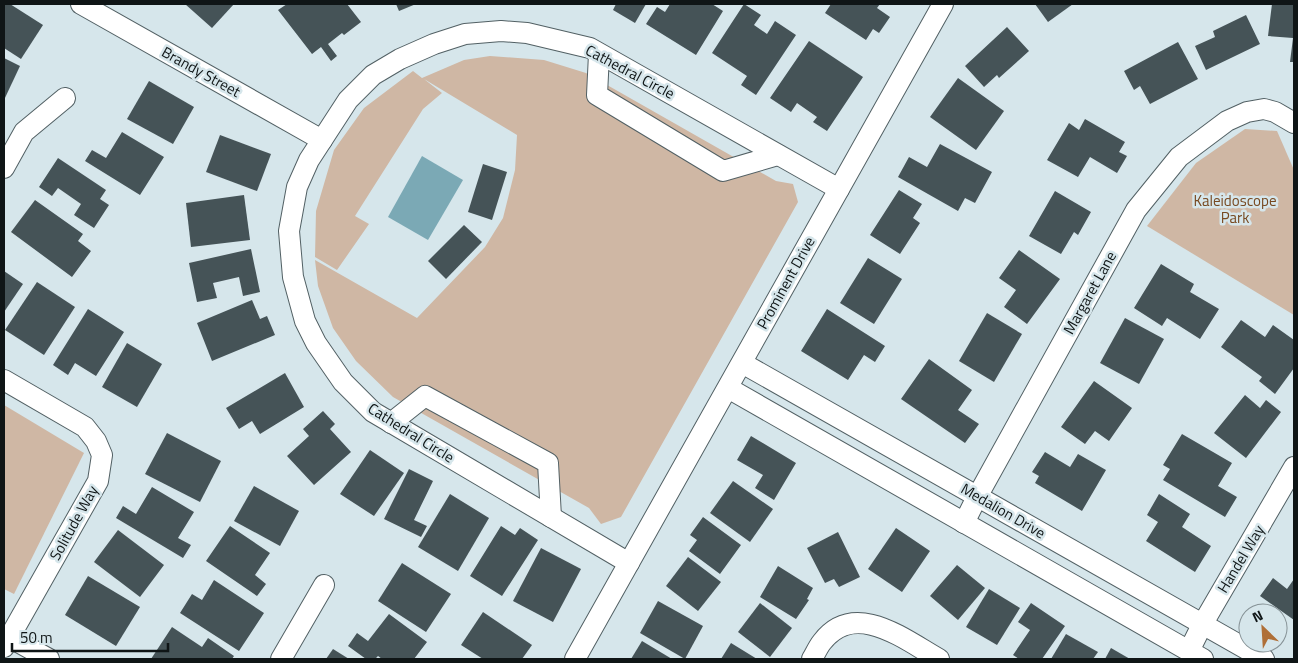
<svg xmlns="http://www.w3.org/2000/svg" width="1298" height="663" viewBox="0 0 1298 663" font-family="'Titillium Web',sans-serif">
	<rect width="100%" height="100%" fill="#d6e6eb"/>
	<g fill="#cfb7a4">
		<polygon points="490,56 544,60 586,73 776,181 793,184 798,202 621,517 601,524 589,508 393,397 356,361 333,328 318,286 315,260 417,318 485,247 503,218 515,170 517,135 424,79 442,93 423,109 355,216 369,224 337,270 315,257 316,211 334,150 364,108 413,71 422,78 464,60"/>
		<polygon points="1245,129 1277,131 1294,170 1294,315 1147,226 1196,163"/>
		<polygon points="4,405 84,453 14,594 4,589"/>
	</g>
	<polygon fill="#7ba9b5" points="422,156 463,180 428,240 388,217"/>
	<g fill="#455357">
		<polygon points="4,4 10,4 43,25 21,59 4,48"/>
		<polygon points="185,4 234,4 212,28"/>
		<polygon points="287,4 347,4 361,22 344,35 342,33 328,44 337,56 331,61 321,47 312,54 278,10"/>
		<polygon points="396,4 416,4 399,11"/>
		<polygon points="616,4 646,4 635,23 613,10"/>
		<polygon points="670,4 712,4 723,11 696,55 646,24 657,7 665,12"/>
		<polygon points="744,4 761,15 754,25 767,34 775,21 796,35 756,95 741,85 747,76 712,53"/>
		<polygon points="831,4 880,4 877,8 890,17 879,33 873,29 866,40 825,13"/>
		<polygon points="1035,4 1073,4 1048,22"/>
		<polygon points="1272,4 1294,4 1294,62 1290,62 1293,38 1268,36"/>
		<polygon points="1246,15 1260,44 1206,70 1195,46 1215,37 1213,31"/>
		<polygon points="1007,27 1029,51 999,78 997,75 984,87 965,66"/>
		<polygon points="809,41 863,77 827,131 813,122 817,117 797,103 791,112 770,98"/>
		<polygon points="1178,42 1198,79 1150,104 1140,86 1134,90 1124,71"/>
		<polygon points="4,58 20,66 4,100"/>
		<polygon points="958,78 1004,111 976,150 930,117"/>
		<polygon points="149,81 194,107 173,144 127,119"/>
		<polygon points="1085,119 1125,142 1119,152 1127,156 1117,173 1090,157 1078,177 1047,160 1069,123 1079,130"/>
		<polygon points="122,132 164,157 140,195 85,161 92,150 106,158"/>
		<polygon points="220,135 271,154 257,191 206,172"/>
		<polygon points="940,144 992,172 975,203 965,198 958,211 898,177 909,157 927,167"/>
		<polygon points="58,158 106,190 100,199 109,205 94,228 74,215 81,204 58,188 52,196 39,187"/>
		<polygon points="483,164 507,172 492,220 468,212"/>
		<polygon points="899,190 922,204 913,218 920,223 900,254 870,235"/>
		<polygon points="1055,191 1091,212 1078,235 1074,232 1061,254 1029,236"/>
		<polygon points="244,195 250,240 191,247 186,203"/>
		<polygon points="35,200 83,234 78,241 91,251 72,277 11,232"/>
		<polygon points="464,225 482,242 446,279 428,261"/>
		<polygon points="251,249 260,292 243,296 239,277 213,283 217,298 197,302 189,263"/>
		<polygon points="1019,250 1060,279 1027,324 1004,307 1016,290 999,278"/>
		<polygon points="868,258 902,279 874,324 840,303"/>
		<polygon points="1161,264 1194,284 1190,292 1219,309 1200,339 1167,318 1162,326 1134,308"/>
		<polygon points="4,271 23,284 4,312"/>
		<polygon points="37,282 75,307 44,355 5,330"/>
		<polygon points="252,300 260,319 267,316 275,335 212,361 197,323"/>
		<polygon points="88,309 124,332 96,376 75,363 68,375 53,365"/>
		<polygon points="827,309 885,346 875,362 864,355 848,380 801,351"/>
		<polygon points="987,313 1022,334 994,382 959,361"/>
		<polygon points="1125,318 1164,339 1139,384 1100,363"/>
		<polygon points="1241,320 1265,337 1273,325 1294,340 1294,368 1275,394 1259,381 1262,377 1221,347"/>
		<polygon points="127,343 162,364 137,407 102,387"/>
		<polygon points="929,359 972,390 958,410 979,424 965,443 901,399"/>
		<polygon points="285,373 304,407 260,434 252,421 239,429 226,408"/>
		<polygon points="1094,381 1132,408 1109,441 1095,431 1085,444 1061,427"/>
		<polygon points="1245,395 1260,408 1266,400 1281,412 1246,458 1214,433"/>
		<polygon points="323,411 335,424 330,429 351,452 314,485 287,456 309,436 303,429"/>
		<polygon points="167,433 221,461 200,502 145,474"/>
		<polygon points="1182,434 1232,463 1218,486 1237,497 1225,517 1163,480 1170,469 1163,465"/>
		<polygon points="751,436 796,463 774,500 755,488 763,475 737,460"/>
		<polygon points="370,450 404,473 374,516 340,494"/>
		<polygon points="1045,452 1070,467 1078,454 1106,470 1082,511 1035,483 1039,476 1032,472"/>
		<polygon points="409,469 433,481 414,520 427,526 421,537 384,519"/>
		<polygon points="733,481 773,509 750,542 710,513"/>
		<polygon points="254,486 299,511 280,546 234,521"/>
		<polygon points="152,487 194,512 178,538 191,545 183,558 116,518 123,506 136,514"/>
		<polygon points="450,494 489,518 458,571 418,547"/>
		<polygon points="1159,494 1190,514 1182,527 1211,546 1195,572 1146,541 1158,522 1147,515"/>
		<polygon points="703,517 741,545 720,574 689,551 697,540 690,535"/>
		<polygon points="230,526 270,553 255,575 266,584 257,596 206,561"/>
		<polygon points="501,526 515,535 520,528 538,540 502,596 470,576"/>
		<polygon points="896,528 930,551 902,592 868,569"/>
		<polygon points="118,530 164,565 140,597 94,562"/>
		<polygon points="838,532 860,577 839,587 834,579 825,583 807,548"/>
		<polygon points="541,548 581,569 553,622 513,601"/>
		<polygon points="688,557 721,582 698,611 666,586"/>
		<polygon points="402,563 451,594 426,632 378,601"/>
		<polygon points="957,565 985,588 958,620 930,596"/>
		<polygon points="778,566 813,588 807,599 809,600 796,619 760,597"/>
		<polygon points="88,576 140,607 116,646 65,615"/>
		<polygon points="1273,578 1287,589 1294,579 1294,620 1260,596"/>
		<polygon points="214,580 264,613 239,651 180,613 192,594 202,600"/>
		<polygon points="989,589 1020,608 997,645 966,627"/>
		<polygon points="658,601 703,626 685,659 640,633"/>
		<polygon points="760,603 792,628 770,657 738,632"/>
		<polygon points="1031,603 1065,626 1042,659 1019,659 1013,655 1030,630 1018,622"/>
		<polygon points="483,612 532,645 522,659 483,659 461,645"/>
		<polygon points="389,614 427,642 414,659 382,659 378,656 375,659 366,659 348,646 357,633 368,641"/>
		<polygon points="172,627 202,647 208,638 234,656 232,659 151,659"/>
		<polygon points="1066,634 1098,652 1093,659 1051,659"/>
		<polygon points="642,641 672,659 631,659"/>
		<polygon points="731,643 757,659 721,659"/>
		<polygon points="1111,648 1130,659 1105,659"/>
		<polygon points="333,649 349,659 326,659"/>
	</g>
	<g fill="none" stroke-linecap="round" stroke-linejoin="round">
		<defs>
			<g id="minor">
				<polyline points="81,4 322,140"/>
				<polyline points="599,54 597,95 723,171 778,155"/>
				<polyline points="4,168 24,132 65,98"/>
				<polyline points="742,363 1264,659"/>
				<polyline points="4,380 85,427 96,441 102,455 98,481 4,647"/>
				<polyline points="728,388 1203,659"/>
				<polyline points="391,423 425,396 548,463 551,517"/>
				<polyline points="964,523 977,497 1136,210 1179,157 1227,121 1247,112 1264,109 1275,112 1294,123"/>
				<polyline points="629,563 373,412 343,382 316,343 305,321 293,277 289,231 297,187 309,160 348,100 373,75 400,59 434,44 465,34 501,31 527,33 590,48 839,189"/>
				<polyline points="9,637 49,659"/>
				<polyline points="1189,651 1202,625 1294,467"/>
				<polyline points="281,659 324,585"/>
				<polyline points="575,659 943,4"/>
				<path d="M812,659C815,654 818,647 822,642C855,599 905,640 939,659"/>
			</g>
		</defs>
		<use href="#minor" stroke="#526064" stroke-width="22"/>
		<use href="#minor" stroke="#fff" stroke-width="20"/>
	</g>
	<g text-anchor="middle" stroke-width="5" stroke-linejoin="round" paint-order="stroke">
		<g font-size="15" fill="#0f1516" stroke="#d6e6eb">
			<text transform="translate(201 72) rotate(29)" y="5">Brandy Street</text>
			<text transform="translate(630 72) rotate(28)" y="5">Cathedral Circle</text>
			<text transform="translate(786 283) rotate(-61)" y="5">Prominent Drive</text>
			<text transform="translate(1090 293) rotate(-61)" y="5">Margaret Lane</text>
			<text transform="translate(411 433) rotate(32)" y="5">Cathedral Circle</text>
			<text transform="translate(1003 511) rotate(30)" y="5">Medalion Drive</text>
			<text transform="translate(74 523) rotate(-61)" y="5">Solitude Way</text>
			<text transform="translate(1241 559) rotate(-59)" y="5">Handel Way</text>
		</g>
		<g font-size="15" fill="#774921" stroke="#d6e6eb">
			<text x="1235" y="206">Kaleidoscope<tspan x="1235" dy="17">Park</tspan></text>
		</g>
	</g>
	<rect width="1298" height="663" fill="none" stroke="#0f1516" stroke-width="10"/>
	<g transform="translate(1263 628) rotate(335)"><circle r="24" fill="#d6e6eb" stroke="#869296"/>
	<path d="M0-4L9 19L0 12L-9 19Z" fill="#af6f37"/>
	<text y="-8" font-size="14" font-weight="bold" text-anchor="middle" fill="#0f1516">N</text>
	</g>
	<path d="M12 643v8h156v-8" fill="none" stroke="#0f1516" stroke-width="2.5"/>
	<text x="20" y="643" font-size="15" fill="#0f1516" stroke="#d6e6eb" stroke-width="4" paint-order="stroke">50 m</text>
</svg>
